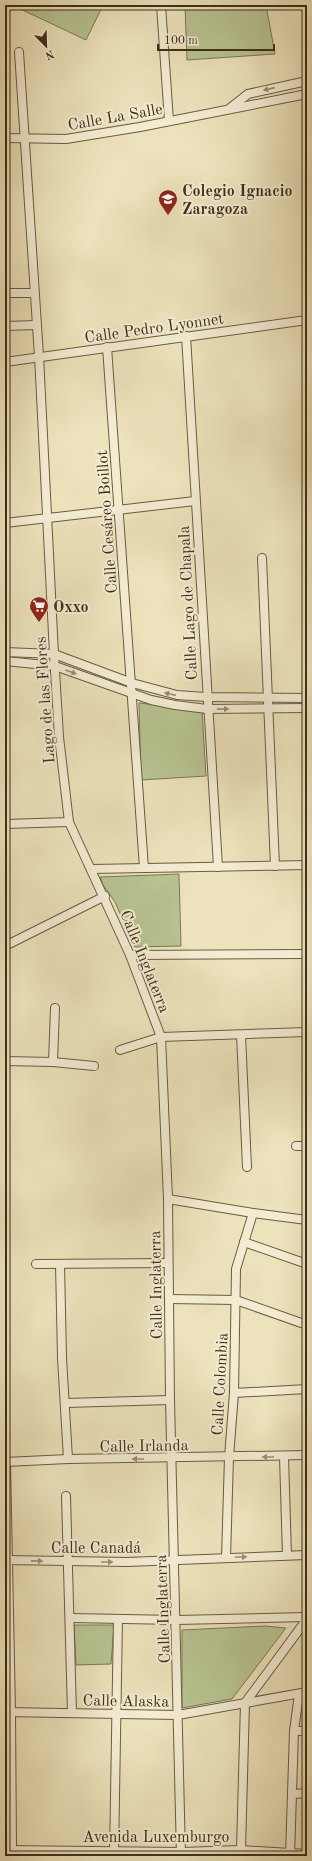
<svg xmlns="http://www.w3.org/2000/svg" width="312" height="1861" viewBox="0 0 312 1861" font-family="'Old Standard TT',serif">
	<rect width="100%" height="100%" fill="#ece2bb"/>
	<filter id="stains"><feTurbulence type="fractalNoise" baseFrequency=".005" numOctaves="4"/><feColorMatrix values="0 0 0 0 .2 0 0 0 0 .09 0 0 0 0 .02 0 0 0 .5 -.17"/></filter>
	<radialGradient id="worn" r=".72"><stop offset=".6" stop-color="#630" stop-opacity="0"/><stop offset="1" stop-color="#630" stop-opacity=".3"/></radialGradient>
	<g fill="#b7c391" stroke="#7a7854">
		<polygon points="12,5 103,5 86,40"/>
		<polygon points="185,5 266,5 275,54 187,60"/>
		<polygon points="139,703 202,710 206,776 141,780"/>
		<polygon points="179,874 181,946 135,947 115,902 103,885 100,877"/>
		<polygon points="74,1625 114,1625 111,1664 76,1665"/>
		<polygon points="265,1626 286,1628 232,1699 182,1708 182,1630"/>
	</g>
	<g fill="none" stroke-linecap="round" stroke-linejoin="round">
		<defs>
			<g id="minor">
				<polyline points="161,5 169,121"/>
				<polyline points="19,52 39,356 54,654 59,737 69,822 130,955 161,1037 168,1199 170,1400 181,1856"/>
				<polyline points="229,109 248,94 307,81"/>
				<polyline points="5,138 66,139 140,127 307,94"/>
				<polyline points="5,293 34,293"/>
				<polyline points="5,326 37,325"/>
				<polyline points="186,336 218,867"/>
				<polyline points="107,347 144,868"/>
				<polyline points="5,362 307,320"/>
				<polyline points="5,523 195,501"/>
				<polyline points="262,558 275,866"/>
				<polyline points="5,652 54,654 132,683 177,695 206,697 307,698"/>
				<polyline points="5,661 55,666 151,700 175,705 207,709 307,708"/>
				<polyline points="5,824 69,822"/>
				<polyline points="91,869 307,865"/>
				<polyline points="5,946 105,896"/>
				<polyline points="130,955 307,954"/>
				<polyline points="241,1035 247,1167"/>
				<polyline points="120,1050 161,1037 307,1032"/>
				<polyline points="5,1061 53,1062 94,1066"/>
				<polyline points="53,1062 55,1008"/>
				<polyline points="296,1146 307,1146"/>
				<polyline points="168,1199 253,1213 307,1220"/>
				<polyline points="244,1242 307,1264"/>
				<polyline points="36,1264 168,1263"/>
				<polyline points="60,1264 62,1358 68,1459"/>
				<polyline points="169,1299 236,1300 307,1325"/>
				<polyline points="234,1393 307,1389"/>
				<polyline points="66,1403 170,1400"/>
				<polyline points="284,1457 287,1555"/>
				<polyline points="5,1462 68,1459 307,1455"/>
				<polyline points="6,1462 11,1712 12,1850"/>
				<polyline points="66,1496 72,1713"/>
				<polyline points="226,1558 229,1457 234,1393 236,1269 253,1213"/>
				<polyline points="5,1560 127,1562 307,1555"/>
				<polyline points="70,1618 177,1620 307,1617"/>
				<polyline points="5,1712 178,1715 307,1692"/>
				<polyline points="294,1731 307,1731"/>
				<polyline points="294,1794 307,1793"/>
				<polyline points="5,1850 181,1852 241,1850 307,1854"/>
				<polyline points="114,1855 118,1619"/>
				<polyline points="243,1855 241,1850 245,1703 307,1619"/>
				<polyline points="290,1856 294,1731 299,1694"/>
			</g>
		</defs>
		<use href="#minor" stroke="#6a5b41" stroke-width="10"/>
		<use href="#minor" stroke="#f3ecd3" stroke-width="8"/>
	</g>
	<defs><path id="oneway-solid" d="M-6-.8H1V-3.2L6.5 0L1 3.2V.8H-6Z"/></defs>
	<g fill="#988d76">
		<use href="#oneway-solid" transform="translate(269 89) rotate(167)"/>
		<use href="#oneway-solid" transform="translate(71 672) rotate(20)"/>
		<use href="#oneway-solid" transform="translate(170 694) rotate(-167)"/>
		<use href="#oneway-solid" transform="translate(223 709) rotate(-1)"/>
		<use href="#oneway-solid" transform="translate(268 1457) rotate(180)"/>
		<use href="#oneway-solid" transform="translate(138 1459) rotate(180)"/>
		<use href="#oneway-solid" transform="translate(241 1557) rotate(-3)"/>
		<use href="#oneway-solid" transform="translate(37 1561) rotate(1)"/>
		<use href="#oneway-solid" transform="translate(107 1562)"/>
	</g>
	<defs>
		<symbol id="school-pin" viewBox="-11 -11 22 30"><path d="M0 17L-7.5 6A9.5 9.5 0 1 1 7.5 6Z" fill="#8f2418" stroke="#f3ecd3"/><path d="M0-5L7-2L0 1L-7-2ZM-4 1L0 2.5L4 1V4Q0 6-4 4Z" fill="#fff"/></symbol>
		<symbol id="supermarket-pin" viewBox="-11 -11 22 30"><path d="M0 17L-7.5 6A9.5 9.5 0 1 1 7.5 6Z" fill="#8f2418" stroke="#f3ecd3"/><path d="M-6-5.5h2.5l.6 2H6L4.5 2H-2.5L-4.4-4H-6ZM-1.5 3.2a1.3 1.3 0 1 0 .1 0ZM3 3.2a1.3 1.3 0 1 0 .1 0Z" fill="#fff"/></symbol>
	</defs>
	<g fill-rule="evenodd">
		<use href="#school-pin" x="157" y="188" width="22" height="30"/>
		<use href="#supermarket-pin" x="28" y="595" width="22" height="30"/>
	</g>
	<g text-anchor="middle" stroke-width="4" stroke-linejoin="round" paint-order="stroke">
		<g font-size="16" fill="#3e2e18" stroke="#f3ecd3">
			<text transform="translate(115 116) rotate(-10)" y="6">Calle La Salle</text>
			<text transform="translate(154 327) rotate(-8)" y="6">Calle Pedro Lyonnet</text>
			<text transform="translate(106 522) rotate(-94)" y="6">Calle Cesáreo Boillot</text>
			<text transform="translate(187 603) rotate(-93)" y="6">Calle Lago de Chapala</text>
			<text transform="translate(44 700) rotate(-94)" y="6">Lago de las Flores</text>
			<text transform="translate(146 961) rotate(68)" y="6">Calle Inglaterra</text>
			<text transform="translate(155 1285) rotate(-91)" y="6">Calle Inglaterra</text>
			<text transform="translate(219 1384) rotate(-87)" y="6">Calle Colombia</text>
			<text transform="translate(144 1445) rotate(-1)" y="6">Calle Irlanda</text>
			<text x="96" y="1553">Calle Canadá</text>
			<text transform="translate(162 1609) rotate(-92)" y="6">Calle Inglaterra</text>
			<text transform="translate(126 1700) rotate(1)" y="6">Calle Alaska</text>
			<text x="156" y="1842">Avenida Luxemburgo</text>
		</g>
		<g font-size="16" font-weight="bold" fill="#3e2e18" stroke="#f3ecd3" text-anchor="start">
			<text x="182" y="196">Colegio Ignacio<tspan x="182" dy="18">Zaragoza</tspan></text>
			<text x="53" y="612">Oxxo</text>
		</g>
	</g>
	<rect width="312" height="1861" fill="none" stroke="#ece2bb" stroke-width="20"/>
	<rect x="6" y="6" width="300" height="1849" fill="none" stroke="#3e2e18" stroke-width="2"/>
	<rect x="10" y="10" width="292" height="1841" fill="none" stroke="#3e2e18"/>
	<g transform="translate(46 46) rotate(157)" stroke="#f3ecd3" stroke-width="3" paint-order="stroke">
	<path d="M0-3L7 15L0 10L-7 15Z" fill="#3e2e18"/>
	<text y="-6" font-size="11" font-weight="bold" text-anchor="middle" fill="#3e2e18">N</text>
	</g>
	<path d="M158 44v6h116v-6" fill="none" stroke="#3e2e18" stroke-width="2"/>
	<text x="164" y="44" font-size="12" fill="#3e2e18" stroke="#f3ecd3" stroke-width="3" paint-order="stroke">100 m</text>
	<rect width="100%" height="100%" filter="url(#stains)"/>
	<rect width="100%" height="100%" fill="url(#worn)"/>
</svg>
